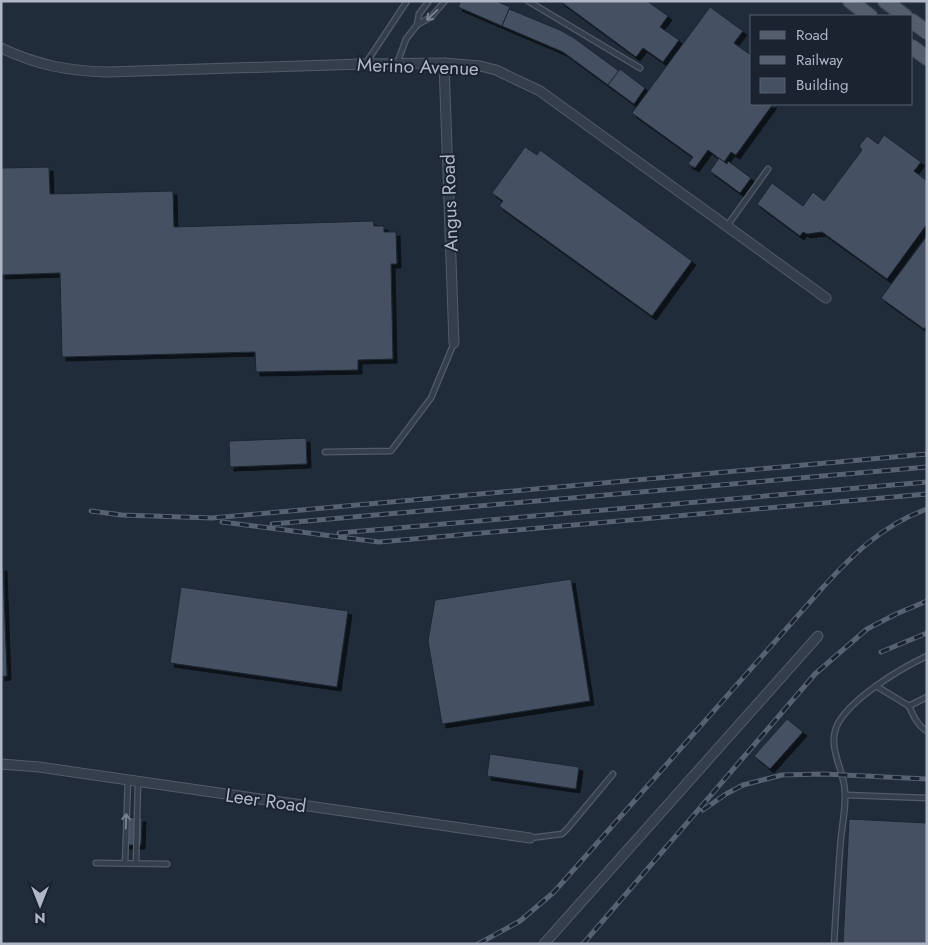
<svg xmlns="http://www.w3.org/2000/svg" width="928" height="945" viewBox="0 0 928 945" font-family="Jost,sans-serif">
	<defs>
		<filter id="shadow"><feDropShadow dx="4" dy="4" stdDeviation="0" flood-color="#0009"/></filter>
	</defs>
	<rect width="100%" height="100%" fill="#212c3b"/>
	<g fill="#445162" stroke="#1c2531" filter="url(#shadow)">
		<polygon points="461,1 496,1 510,7 502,26 458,7"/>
		<polygon points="560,1 647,1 668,16 660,27 679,40 663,62 643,48 636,57"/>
		<polygon points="710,7 743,31 734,43 752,56 752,104 773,104 736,155 731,152 724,162 708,150 695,168 688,164 693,157 632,113"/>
		<polygon points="509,9 560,30 574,38 619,71 608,85 563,52 502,26"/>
		<polygon points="620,69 645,88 634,104 608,85"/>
		<polygon points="884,135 921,162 914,171 927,181 927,224 887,279 822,232 807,234 803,232 800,236 757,204 772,183 803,206 813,192 824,201 862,150 859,146 867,136 878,144"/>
		<polygon points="525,147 537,155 540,150 692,261 652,316 499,206 503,201 492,193"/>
		<polygon points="719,158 727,164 728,161 751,178 740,193 710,171"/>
		<polygon points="49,167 50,194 173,191 174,227 373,221 374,226 384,226 384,232 396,232 397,264 391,264 393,359 358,360 358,370 256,372 255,352 62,357 60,273 1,275 1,168"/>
		<polygon points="927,236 927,325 924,329 881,298"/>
		<polygon points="306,438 307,464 230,467 229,441"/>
		<polygon points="1,567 3,567 7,676 1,677"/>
		<polygon points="571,579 590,701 442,724 428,641 435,600"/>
		<polygon points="181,587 348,611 337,687 170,663"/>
		<polygon points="787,719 803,732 770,769 754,756"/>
		<polygon points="490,754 579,767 576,789 487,776"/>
		<polygon points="123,817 142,818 141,845 122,845"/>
		<polygon points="849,819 927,823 927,944 843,944"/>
	</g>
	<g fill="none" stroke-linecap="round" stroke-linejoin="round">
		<defs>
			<g id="service">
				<polyline points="528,1 640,68"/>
				<polyline points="417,25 419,14 429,1"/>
				<polyline points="366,63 407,1"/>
				<polyline points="397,64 406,39 417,25 431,17 445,1"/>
				<polyline points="727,226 768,169"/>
				<polyline points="325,452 391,451 431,398 454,343"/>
				<polyline points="876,686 909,706 927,697"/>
				<path d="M909,706C913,715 917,725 927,731"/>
				<polyline points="846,795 927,798"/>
				<polyline points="530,838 562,834 568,828 613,774"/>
				<polyline points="96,863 167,864"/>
				<polyline points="125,863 128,780"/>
				<polyline points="136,863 138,781"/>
				<path d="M834,944C836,908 838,873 841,837C843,820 847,801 844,784C841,767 829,746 836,728C846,701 901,668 927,656"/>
			</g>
			<g id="minor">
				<path d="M1,48C37,65 68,71 107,72L362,64L444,63L480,66L496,70L540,91L826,298"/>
				<polyline points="444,63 454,343"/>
				<polyline points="1,764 39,767 530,838"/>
				<polyline points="544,944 818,636"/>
			</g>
			<g id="primary">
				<polyline points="850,1 870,16"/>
				<polyline points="885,1 905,16"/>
				<polyline points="912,21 927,32"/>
				<polyline points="912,47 927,58"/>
			</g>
		</defs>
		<use href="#service" stroke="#535b69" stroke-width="7"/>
		<use href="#minor" stroke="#535b69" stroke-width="11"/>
		<use href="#primary" stroke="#3e4754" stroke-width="16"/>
		<use href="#service" stroke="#353e4b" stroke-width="4.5"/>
		<use href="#minor" stroke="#353e4b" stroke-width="9"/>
		<use href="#primary" stroke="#535d6b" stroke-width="14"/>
		<defs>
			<g id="rail">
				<polyline points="91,511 122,515 212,518 927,454"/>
				<polyline points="222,522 379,542 927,494"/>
				<polyline points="272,524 927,467"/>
				<polyline points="339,533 927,482"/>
				<polyline points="881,652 927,633"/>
				<polyline points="703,810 726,794 743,785 782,775 824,774 927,779"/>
				<path d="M478,944L520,921L554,892L817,594C849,558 880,526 927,509"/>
				<polyline points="583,944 815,674 867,629 896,614 927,601"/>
			</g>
		</defs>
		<use href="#rail" stroke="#566272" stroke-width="5"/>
		<use href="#rail" stroke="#1a232f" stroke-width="3" stroke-dasharray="9" stroke-linecap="butt"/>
	</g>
	<defs><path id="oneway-shaft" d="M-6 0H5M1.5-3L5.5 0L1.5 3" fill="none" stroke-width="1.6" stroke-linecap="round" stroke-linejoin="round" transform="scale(1.25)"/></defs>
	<g stroke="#79818f">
		<use href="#oneway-shaft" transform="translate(432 15) rotate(137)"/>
		<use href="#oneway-shaft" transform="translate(126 821) rotate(-88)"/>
	</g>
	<g text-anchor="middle" stroke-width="4" stroke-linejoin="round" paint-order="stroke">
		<g font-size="19" fill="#b0b8c7" stroke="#1a232f">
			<text transform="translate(418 66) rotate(2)" y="7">Merino Avenue</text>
			<text transform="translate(449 203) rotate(-92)" y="7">Angus Road</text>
			<text transform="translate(266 800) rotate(8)" y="7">Leer Road</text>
		</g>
	</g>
	<rect width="928" height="945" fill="none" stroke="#b0b8c7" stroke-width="5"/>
	<rect x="750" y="15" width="162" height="90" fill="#1a232f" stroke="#565f6c"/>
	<rect x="760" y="31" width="25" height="8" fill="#535d6b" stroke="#565f6c"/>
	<text x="796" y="40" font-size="15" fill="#b0b8c7">Road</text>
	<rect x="760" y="56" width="25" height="8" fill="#566272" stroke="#565f6c"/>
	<text x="796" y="65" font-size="15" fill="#b0b8c7">Railway</text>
	<rect x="760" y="78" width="25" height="15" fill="#445162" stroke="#565f6c"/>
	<text x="796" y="90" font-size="15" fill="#b0b8c7">Building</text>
	<g transform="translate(40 905) rotate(180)" stroke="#1a232f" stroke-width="4" paint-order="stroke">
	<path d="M0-4L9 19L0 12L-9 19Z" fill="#b0b8c7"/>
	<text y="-8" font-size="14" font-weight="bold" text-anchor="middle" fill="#b0b8c7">N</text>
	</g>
</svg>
